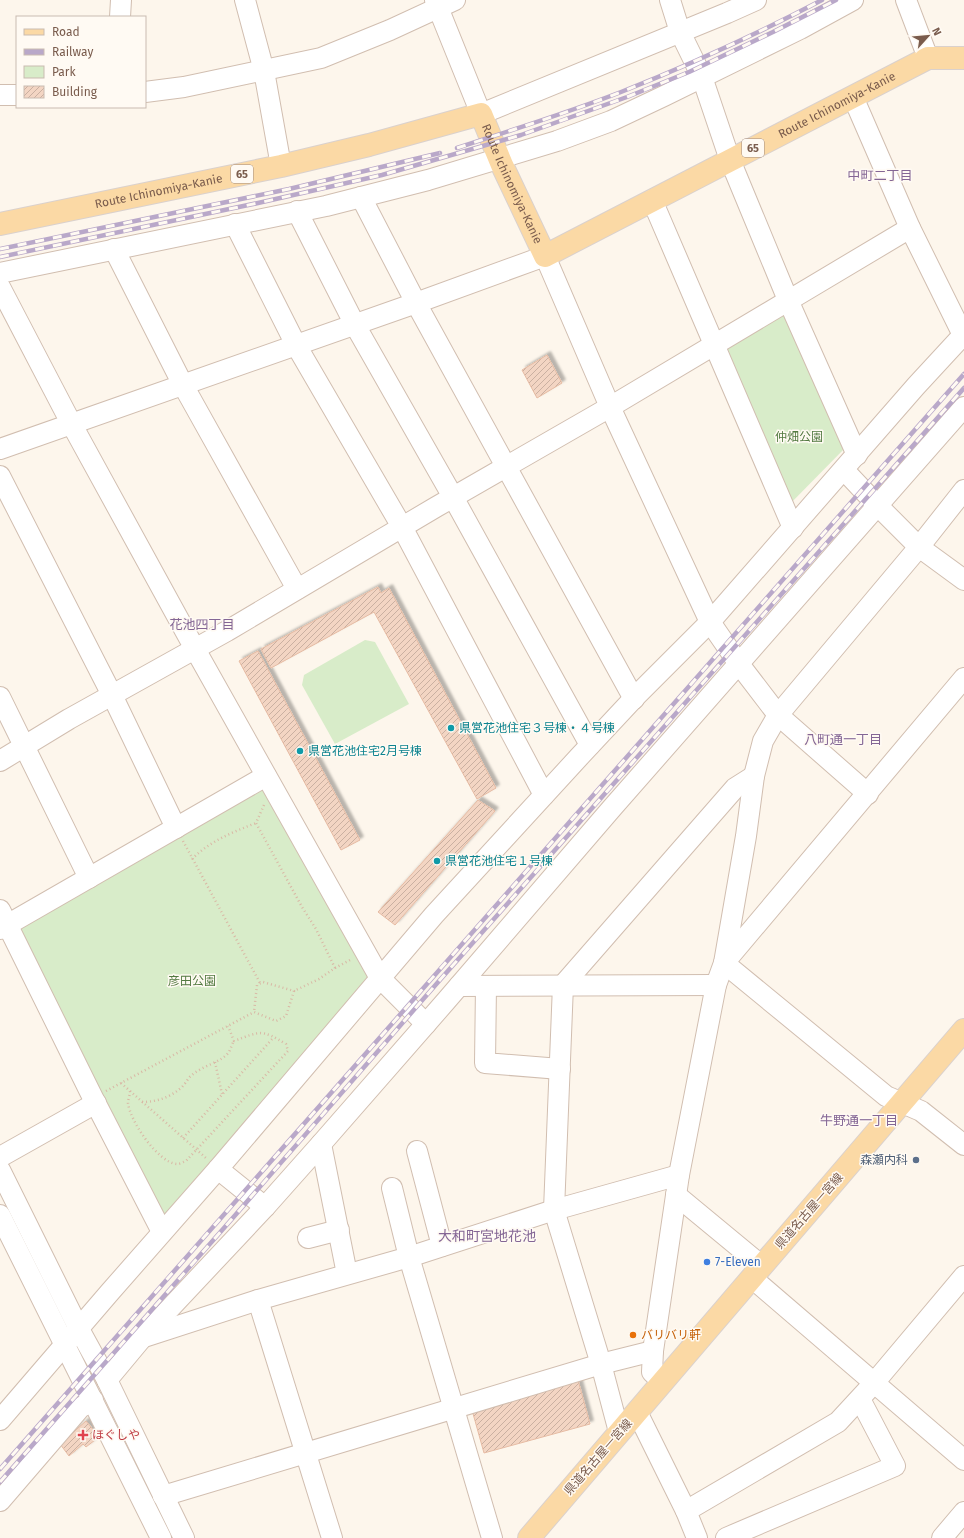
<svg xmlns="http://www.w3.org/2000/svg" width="964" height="1538" viewBox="0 0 964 1538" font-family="'Fira Sans','Noto Sans JP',sans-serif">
	<defs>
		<pattern id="building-hatch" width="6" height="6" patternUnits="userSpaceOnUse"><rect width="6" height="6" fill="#f3d5c3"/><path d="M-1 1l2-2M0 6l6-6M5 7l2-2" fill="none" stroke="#cab0a1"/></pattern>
		<filter id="shadow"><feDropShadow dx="3.5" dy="-3.5" stdDeviation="1" flood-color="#0004"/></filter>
	</defs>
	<rect width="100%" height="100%" fill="#fdf6ec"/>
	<g fill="#d8ecc9">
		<polygon points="784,314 847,446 784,510 721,351"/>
		<polygon points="365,640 375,642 409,704 335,744 302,685 304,675"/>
		<polygon points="266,779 374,980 162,1226 12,927"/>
	</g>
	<g fill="url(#building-hatch)" stroke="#e6bba3" filter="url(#shadow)">
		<polygon points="547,355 562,383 537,398 522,370"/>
		<polygon points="378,587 381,593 389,588 496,788 477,799 374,612 271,668 261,649"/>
		<polygon points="258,651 360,840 341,850 239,661"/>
		<polygon points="478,800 495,811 395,925 378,912"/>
		<polygon points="578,1380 590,1424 484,1453 472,1410"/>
		<polygon points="86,1421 96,1433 92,1437 95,1440 86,1447 83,1444 69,1456 60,1444"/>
	</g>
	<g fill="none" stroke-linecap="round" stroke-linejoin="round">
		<defs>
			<g id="minor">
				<polyline points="245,0 264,71 281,166"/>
				<polyline points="435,0 481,114 727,13 756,0"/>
				<polyline points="670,0 680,32 702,77 730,160 788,300 857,455"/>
				<polyline points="906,0 928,58"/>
				<polyline points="120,17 121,0"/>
				<polyline points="145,92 184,87 321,58 390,30 455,0"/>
				<polyline points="0,95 17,95"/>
				<polyline points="853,97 910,228 963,335"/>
				<polyline points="361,197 416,303 634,699"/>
				<polyline points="652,200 793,528"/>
				<polyline points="297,211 355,325 453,497 590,745"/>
				<polyline points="235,224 296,345 402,527 544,795"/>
				<polyline points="114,249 183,385 297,589"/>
				<polyline points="0,273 326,206 428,180 557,141 611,121 664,96 800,29 853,0"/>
				<polyline points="0,287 71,423 195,649 380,978 426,1024"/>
				<polyline points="0,449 416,303 545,256 610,407 710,622 739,664 778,715 868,794"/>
				<polyline points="844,470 877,505 919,547 964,580"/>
				<polyline points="0,476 112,695 176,828"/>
				<polyline points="0,697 89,878"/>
				<polyline points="0,761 69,719 227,631 436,507 610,407 910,228"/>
				<polyline points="0,910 93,1098 162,1232"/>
				<polyline points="0,929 266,776"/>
				<polyline points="724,963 964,678"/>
				<polyline points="724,963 886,1096 921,1111 964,1145"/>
				<polyline points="459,986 716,985"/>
				<polyline points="486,986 485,1063 560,1069"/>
				<polyline points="321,1144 347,1274"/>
				<polyline points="417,1151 442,1246"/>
				<polyline points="0,1157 96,1103"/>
				<polyline points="218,1169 265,1207"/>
				<polyline points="0,1170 79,1329 107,1380 184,1538"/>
				<polyline points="392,1188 409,1257 492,1538"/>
				<polyline points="676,1195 762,1266"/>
				<polyline points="0,1215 161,1538"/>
				<polyline points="308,1238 339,1230"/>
				<polyline points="752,1278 964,1460"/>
				<polyline points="258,1300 332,1538"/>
				<polyline points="144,1337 258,1300 409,1257 554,1210 679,1175"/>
				<polyline points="107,1380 142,1338 265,1207 321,1144 446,1001 612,808 964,407"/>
				<polyline points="663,1382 652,1372 653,1351 679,1175 716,985 724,963 746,836 754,776 763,741 778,715 919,547 964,490"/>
				<polyline points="637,1412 686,1511 697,1538"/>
				<polyline points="0,1420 110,1292 218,1169 434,915 579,757 636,696 710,622 916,386 964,334"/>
				<polyline points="619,1432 601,1364 554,1210 563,985 735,788 754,776"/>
				<polyline points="163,1496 601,1364 653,1351"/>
				<polyline points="0,1501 80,1408 93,1400"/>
				<polyline points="686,1511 838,1422 874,1383 964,1276"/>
				<polyline points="726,1538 895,1466 860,1399"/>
				<polyline points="942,1538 964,1512"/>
			</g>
			<g id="major">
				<path id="s1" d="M0,224L281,166L369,145L481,114L502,165L545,256L928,58H964"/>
				<polyline points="529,1538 964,1030"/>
			</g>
		</defs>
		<use href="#minor" stroke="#d1beb0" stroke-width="22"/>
		<use href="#major" stroke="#dad1cd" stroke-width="24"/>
		<g stroke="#d9b8a5" stroke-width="2.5" stroke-dasharray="1 3" stroke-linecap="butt">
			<polyline points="264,805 256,823 302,907 316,929 335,968 319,979 294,991"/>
			<polyline points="183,841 260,983"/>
			<path d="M192,859C210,841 233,832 256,823"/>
			<polyline points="335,968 352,959"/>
			<polyline points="215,1062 222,1094"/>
			<polyline points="121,1083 206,1158"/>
			<polyline points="106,1091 254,1012 276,1021 286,1016 294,991 263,982 257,985 254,1012"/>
			<path d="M130,1091C130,1095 128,1100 128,1103C130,1121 158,1163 177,1164C180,1164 183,1162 186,1161L288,1051L286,1044C261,1029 261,1031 234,1041L228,1026"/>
			<path d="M142,1102C157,1102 171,1097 182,1087C186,1083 188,1078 192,1075C202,1066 222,1062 229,1052C231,1048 232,1044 234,1041"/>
			<polyline points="183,1138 274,1037"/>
		</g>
		<use href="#minor" stroke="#fff" stroke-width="20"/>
		<use href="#major" stroke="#fbd9a5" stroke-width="22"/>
		<defs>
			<g id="rail">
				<path d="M457,148C512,130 567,113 621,92C689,65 757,34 822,0"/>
				<polyline points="0,249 289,189 440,153"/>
				<polyline points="0,257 258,203 382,175 521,135 627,97 689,72 773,32 836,0"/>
				<polyline points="0,1469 964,374"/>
				<polyline points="0,1482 231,1220 439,981 964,388"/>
			</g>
		</defs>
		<use href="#rail" stroke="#b9a8c9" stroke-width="4.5"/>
		<use href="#rail" stroke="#fffaf3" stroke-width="3" stroke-dasharray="9" stroke-linecap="butt"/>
	</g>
	<g fill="#0f9aa8" stroke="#fffaf3" stroke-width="1.5">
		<circle cx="451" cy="728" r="4"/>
		<circle cx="300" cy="751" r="4"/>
		<circle cx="437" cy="861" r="4"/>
	</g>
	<circle fill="#5c6f8a" stroke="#fffaf3" stroke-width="1.5" cx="916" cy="1160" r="4"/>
	<circle fill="#3f7fe0" stroke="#fffaf3" stroke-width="1.5" cx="707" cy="1262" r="4"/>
	<circle fill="#e8710a" stroke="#fffaf3" stroke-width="1.5" cx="633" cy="1335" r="4"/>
	<path fill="#e0444e" stroke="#fffaf3" stroke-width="1.5" d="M81 1429h4v4h4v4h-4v4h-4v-4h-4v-4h4z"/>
	<g text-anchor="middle" stroke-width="3" stroke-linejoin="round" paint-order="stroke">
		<g fill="#fffaf3" stroke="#a28b7f" stroke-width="1">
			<rect x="742" y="139" width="22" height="18" rx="3"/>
			<rect x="231" y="165" width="22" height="18" rx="3"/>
		</g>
		<g font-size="11" font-weight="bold" fill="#7a5c4d">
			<text x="753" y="152">65</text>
			<text x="242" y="178">65</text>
		</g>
		<g font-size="12" fill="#7a5c4d" stroke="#fffaf3">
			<text dy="4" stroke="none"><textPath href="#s1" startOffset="978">Route Ichinomiya-Kanie</textPath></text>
			<text dy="4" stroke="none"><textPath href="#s1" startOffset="570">Route Ichinomiya-Kanie</textPath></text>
			<text dy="4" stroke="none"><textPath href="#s1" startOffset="162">Route Ichinomiya-Kanie</textPath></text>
			<text transform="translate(809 1211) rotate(-49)" y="4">県道名古屋一宮線</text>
			<text transform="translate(598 1457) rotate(-49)" y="4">県道名古屋一宮線</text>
		</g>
		<g font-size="12" fill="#537a41" stroke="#fffaf3">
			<text x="799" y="441">仲畑公園</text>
			<text x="192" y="985">彦田公園</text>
		</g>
		<g font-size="12" fill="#0d838f" stroke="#fffaf3" text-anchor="start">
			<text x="459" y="732">県営花池住宅３号棟・４号棟</text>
			<text x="308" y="755">県営花池住宅2月号棟</text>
			<text x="445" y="865">県営花池住宅１号棟</text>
		</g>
		<g font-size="12" fill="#4e5e75" stroke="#fffaf3" text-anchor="end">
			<text x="908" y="1164">森瀬内科</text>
		</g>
		<g font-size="12" fill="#366cbe" stroke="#fffaf3" text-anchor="start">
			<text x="715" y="1266">7-Eleven</text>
		</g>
		<g font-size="12" fill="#c56008" stroke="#fffaf3" text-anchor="start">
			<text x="641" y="1339">バリバリ軒</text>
		</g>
		<g font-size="12" fill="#be3a42" stroke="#fffaf3" text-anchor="start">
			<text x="92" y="1439">ほぐしや</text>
		</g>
		<g font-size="13" fill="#846695" stroke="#fffaf3">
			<text x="880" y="180">中町二丁目</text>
			<text x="202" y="629">花池四丁目</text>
			<text x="843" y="744">八町通一丁目</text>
			<text x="859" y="1125">牛野通一丁目</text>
		</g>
		<g font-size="14" fill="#846695" stroke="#fffaf3">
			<text x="487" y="1241">大和町宮地花池</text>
		</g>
	</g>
	<rect x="16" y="16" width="130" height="92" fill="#fffaf3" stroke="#cabbb1"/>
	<rect x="24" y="29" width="20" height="6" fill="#fbd9a5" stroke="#cabbb1"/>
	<text x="52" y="36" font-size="12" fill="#7a5c4d">Road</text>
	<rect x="24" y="49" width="20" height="6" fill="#b9a8c9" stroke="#cabbb1"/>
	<text x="52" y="56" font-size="12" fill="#7a5c4d">Railway</text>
	<rect x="24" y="66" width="20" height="12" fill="#d8ecc9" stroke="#cabbb1"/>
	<text x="52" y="76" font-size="12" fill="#7a5c4d">Park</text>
	<rect x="24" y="86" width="20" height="12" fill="url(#building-hatch)" stroke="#cabbb1"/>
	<text x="52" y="96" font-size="12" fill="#7a5c4d">Building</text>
	<g transform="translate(928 36) rotate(63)" stroke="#fffaf3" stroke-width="3" paint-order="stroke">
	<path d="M0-3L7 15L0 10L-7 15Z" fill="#7a5c4d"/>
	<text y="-6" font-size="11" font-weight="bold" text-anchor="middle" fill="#7a5c4d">N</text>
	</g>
</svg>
